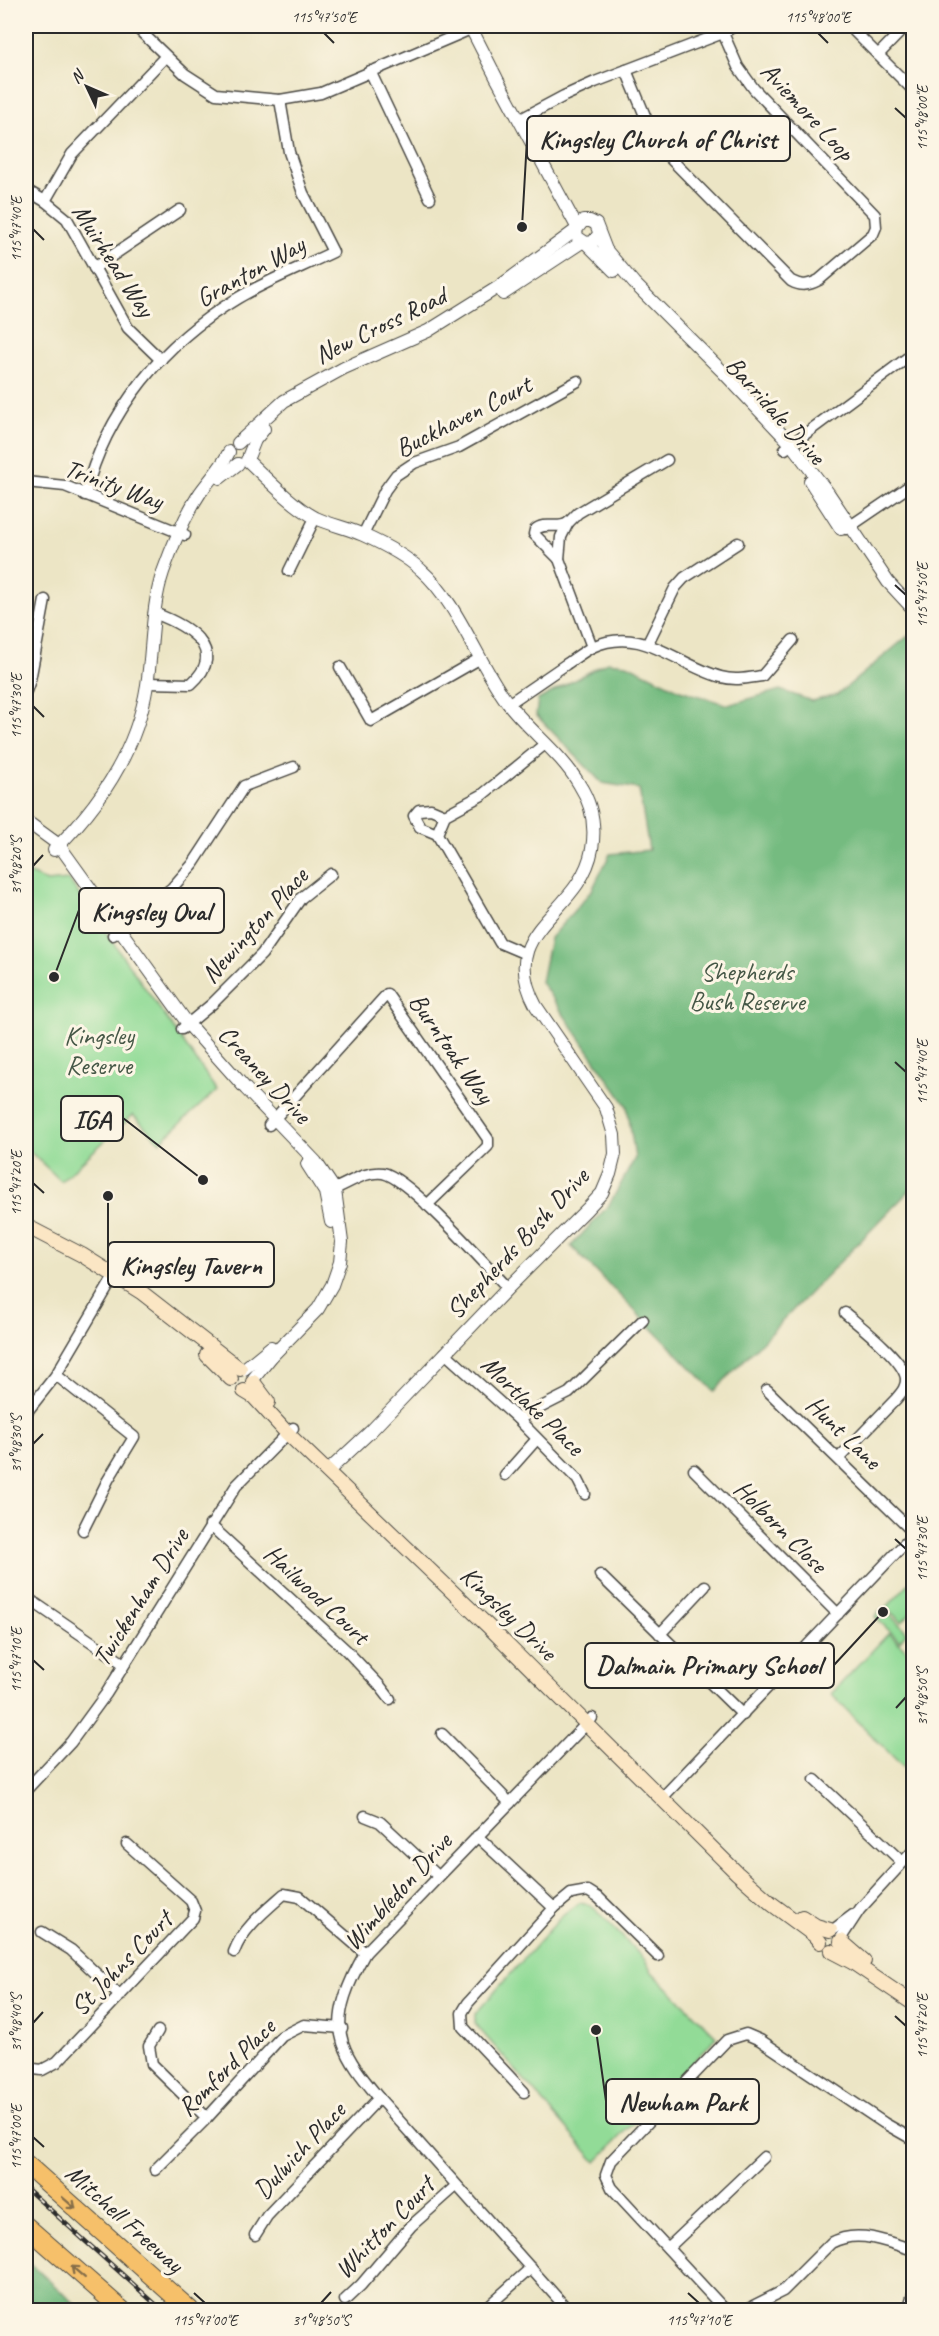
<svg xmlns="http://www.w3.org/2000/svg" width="939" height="2336" viewBox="0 0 939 2336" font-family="Caveat,sans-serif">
	<rect width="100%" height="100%" fill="#fcf5e5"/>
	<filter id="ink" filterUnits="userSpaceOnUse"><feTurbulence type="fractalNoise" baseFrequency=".0167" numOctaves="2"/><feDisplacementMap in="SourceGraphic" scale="12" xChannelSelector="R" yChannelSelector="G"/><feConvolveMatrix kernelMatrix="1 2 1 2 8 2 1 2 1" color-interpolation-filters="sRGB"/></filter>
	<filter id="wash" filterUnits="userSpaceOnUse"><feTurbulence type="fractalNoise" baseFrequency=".008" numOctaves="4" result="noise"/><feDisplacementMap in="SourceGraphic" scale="24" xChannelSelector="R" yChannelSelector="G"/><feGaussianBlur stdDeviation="1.35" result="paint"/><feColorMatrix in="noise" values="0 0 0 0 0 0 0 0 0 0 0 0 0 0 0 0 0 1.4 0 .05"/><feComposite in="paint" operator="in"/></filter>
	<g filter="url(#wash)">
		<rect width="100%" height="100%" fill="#ece5c5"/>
		<g fill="#92db97" stroke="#5e8361" stroke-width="1.5">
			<polygon points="26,872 47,882 69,880 217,1090 160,1142 133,1115 61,1181 26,1148"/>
			<polygon points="913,1579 913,1610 902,1622 886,1608"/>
			<polygon points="883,1608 907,1632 900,1641 875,1617"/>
			<polygon points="889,1633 913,1657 913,1777 831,1694"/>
			<polygon points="579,1903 591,1905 645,1960 651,1971 717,2037 596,2162 475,2024 475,2014 561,1917"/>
		</g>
		<g fill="#75bb80" stroke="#507356" stroke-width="1.5">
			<polygon points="908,636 913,641 913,1187 714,1391 571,1246 609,1205 635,1158 627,1106 541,982 550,938 592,890 610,854 649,850 639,789 602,783 536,715 538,700 607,662 627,664 680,690 728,705 780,690 812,701 837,695"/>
			<polygon points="26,2260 82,2310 26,2310"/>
		</g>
	</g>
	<g filter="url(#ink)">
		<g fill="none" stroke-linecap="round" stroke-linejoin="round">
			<defs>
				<g id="minor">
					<polyline points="135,26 185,74 216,94 280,100 321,93 478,26"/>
					<polyline points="849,26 914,91"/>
					<polyline points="878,55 906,26"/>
					<path d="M626,70L653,135L663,151L791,281C802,287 809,285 819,280L873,234L876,227L875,215L754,89L738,67L723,33"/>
					<polyline points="370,71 430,198"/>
					<polyline points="519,120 564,96 595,82 723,33 734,26"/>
					<polyline points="26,190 45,201 67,219 128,328 161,360"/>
					<polyline points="45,201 72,154 165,57"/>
					<polyline points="94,268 180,210"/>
					<polyline points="785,449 914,353"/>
					<polyline points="26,482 65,486 185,535"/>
					<path d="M85,495C106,411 164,342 238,298C268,280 302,267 333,252L303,193L289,152L280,100"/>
					<polyline points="846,529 914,483"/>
					<polyline points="363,535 385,490 396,475 414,463 459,447 578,381"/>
					<path d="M559,559L534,534L535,530C545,521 557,530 568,523"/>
					<polyline points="289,571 315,518"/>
					<polyline points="648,643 675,588 684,578 738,543"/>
					<polyline points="592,647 559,559 561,537 568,523 578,513 667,460"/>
					<polyline points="340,667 371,721 479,659"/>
					<path d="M148,683L191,684C230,649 186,625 154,613"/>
					<polyline points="26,691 30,680 45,600"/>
					<path d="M508,704C527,691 546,678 565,665C574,659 583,652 592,647C642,624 676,665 721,677C735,681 748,678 762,676L793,640"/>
					<polyline points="437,834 420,827 414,816 419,810 431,809 445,815"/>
					<polyline points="113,935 172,888 193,864 244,786 294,767"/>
					<polyline points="526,954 500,943 437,834 445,815 482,795 545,744"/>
					<polyline points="182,1029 212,1004 262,954 301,898 331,874"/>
					<polyline points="269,1125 387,994 488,1139 488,1146 481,1153 427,1205"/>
					<path d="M326,1192C344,1187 364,1170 383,1173C409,1178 485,1264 508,1288"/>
					<polyline points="445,1353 518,1419 578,1480 585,1494"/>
					<polyline points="56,1375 134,1437 108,1480 83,1530"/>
					<polyline points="767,1390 914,1533"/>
					<polyline points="26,1413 56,1375 115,1275"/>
					<polyline points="518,1419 569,1393 643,1320"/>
					<path d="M839,1458L896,1399C901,1393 907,1387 906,1378C903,1359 860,1326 845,1313"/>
					<polyline points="694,1470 838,1614"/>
					<polyline points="505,1475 536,1440"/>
					<polyline points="210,1525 347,1651 380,1686 390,1699"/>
					<polyline points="600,1575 743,1715"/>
					<polyline points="26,1597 124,1664"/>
					<polyline points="660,1634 705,1586"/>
					<polyline points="442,1734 510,1803"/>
					<polyline points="815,1780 902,1862"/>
					<polyline points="26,1790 71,1742 106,1694 236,1486 293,1428"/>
					<polyline points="661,1799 914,1534"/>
					<polyline points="365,1816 380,1822 438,1876"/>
					<polyline points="477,1836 554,1908"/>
					<polyline points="833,1930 853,1915"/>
					<polyline points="42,1932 71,1950 120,1996"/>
					<polyline points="841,1938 860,1909 914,1850"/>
					<path d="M234,1952C242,1929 266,1910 284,1894L300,1897L365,1953"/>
					<polyline points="158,2031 149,2046 152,2064 207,2118"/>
					<polyline points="26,2068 42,2070 57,2062 193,1918 195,1911 191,1901 127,1844"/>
					<polyline points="524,2092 463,2027 462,2013 468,2003 554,1908 571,1894 588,1891 599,1898 658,1956"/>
					<polyline points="155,2170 207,2118 282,2036 304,2025 342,2028"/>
					<polyline points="255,2235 267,2216 379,2098"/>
					<polyline points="668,2248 764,2157"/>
					<polyline points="345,2300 361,2285 411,2226 456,2186"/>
					<polyline points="484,2310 531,2268"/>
					<path d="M568,2310L379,2098C366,2082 350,2064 343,2043C333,2013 351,1978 365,1953L592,1718"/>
					<polyline points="725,2310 612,2188 606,2175 611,2161 727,2040 746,2034 760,2040 884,2123 914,2140"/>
					<path d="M745,2310L783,2291L831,2243C858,2228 886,2242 914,2250"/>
					<polyline points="908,2310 914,2291"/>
				</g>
				<g id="tertiary">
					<polyline points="470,26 497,79 577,227"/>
					<polyline points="599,234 593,242 586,243 577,237 576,230 583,221 590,221 596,224 606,250 634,283 721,370 791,444 829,494 888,582 914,610"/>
					<polyline points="586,243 614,271"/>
					<polyline points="503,294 582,242"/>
					<polyline points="238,443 284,401 344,368 428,331 500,286 576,230"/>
					<polyline points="249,455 255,440 264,429"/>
					<path d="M247,460C266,478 294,507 316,518C331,525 348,528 363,535C383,544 405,555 421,570C457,601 478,663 507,702C529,731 561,753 579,784C592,804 596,825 592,849C580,916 494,928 536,1006L606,1108L614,1135L615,1154L610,1174L602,1193L587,1209L508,1288L370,1432L327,1472"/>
					<polyline points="220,478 238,464"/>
					<polyline points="810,481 841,529"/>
					<polyline points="26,821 59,845 188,1024 246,1089 316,1162 335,1190 342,1242 340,1262 332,1285 318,1309 272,1356 254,1378"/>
					<path d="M54,850C100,805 137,749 147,685C153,647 151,608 163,572C173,544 184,517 200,493C210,479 222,467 229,452"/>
					<polyline points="307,1164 325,1192 331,1222"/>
					<polyline points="244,1369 271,1347"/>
				</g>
				<g id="secondary">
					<polyline points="26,1226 82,1255 141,1292 240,1369"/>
					<polyline points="207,1355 231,1379"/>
					<polyline points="253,1382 268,1402"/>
					<polyline points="244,1391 254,1397 287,1433 489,1627 737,1873 772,1904 814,1935 820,1942"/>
					<polyline points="802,1917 816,1926 830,1930"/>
					<polyline points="841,1941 864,1961"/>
					<polyline points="831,1951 852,1962 914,2004"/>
				</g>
				<g id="motorway">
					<polyline points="26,2164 190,2310"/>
					<polyline points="26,2226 122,2310"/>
				</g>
			</defs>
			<use href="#minor" stroke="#484742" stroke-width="13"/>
			<use href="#tertiary" stroke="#484742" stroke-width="14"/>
			<use href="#secondary" stroke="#484742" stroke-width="16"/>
			<use href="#motorway" stroke="#484742" stroke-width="20"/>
			<use href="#minor" stroke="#fff" stroke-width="10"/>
			<use href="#tertiary" stroke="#fff" stroke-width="12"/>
			<use href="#secondary" stroke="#fbe6c4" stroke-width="14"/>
			<use href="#motorway" stroke="#f6c06b" stroke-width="18"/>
			<defs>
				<polyline id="rail" points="26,2188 162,2310"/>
			</defs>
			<use href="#rail" stroke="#2b2b2b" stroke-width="4.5"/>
			<use href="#rail" stroke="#fcf5e5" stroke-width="2" stroke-dasharray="7" stroke-linecap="butt"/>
		</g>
		<defs><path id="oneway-shaft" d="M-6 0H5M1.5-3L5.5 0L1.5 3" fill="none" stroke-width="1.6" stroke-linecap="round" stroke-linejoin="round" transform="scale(1.5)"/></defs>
		<g stroke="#866e48">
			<use href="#oneway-shaft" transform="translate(69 2203) rotate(41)"/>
			<use href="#oneway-shaft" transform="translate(78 2272) rotate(-139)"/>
		</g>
	</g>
	<path fill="none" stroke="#2b2b2b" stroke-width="2" d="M324,33L334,43M818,33L828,43M895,108L906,118M33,229L44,240M895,585L906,595M33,706L44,717M33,866L43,855M895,1062L906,1072M33,1183L44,1193M33,1444L43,1434M895,1539L906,1549M33,1660L44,1670M896,1708L906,1697M895,2016L906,2026M33,2023L43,2012M33,2137L44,2147M194,2293L205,2303M688,2293L699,2303M321,2303L331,2292"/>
	<g text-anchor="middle" stroke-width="6" stroke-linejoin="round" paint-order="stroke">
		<g font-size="26" fill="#2b2b2b" stroke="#fcf5e5">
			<text transform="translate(808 111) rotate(47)" y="9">Aviemore Loop</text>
			<text transform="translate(114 260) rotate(57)" y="9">Muirhead Way</text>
			<text transform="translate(250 271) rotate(-29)" y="9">Granton Way</text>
			<text transform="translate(380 325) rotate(-26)" y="9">New Cross Road</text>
			<text transform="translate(776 410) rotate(48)" y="9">Barridale Drive</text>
			<text transform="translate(463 416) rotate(-27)" y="9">Buckhaven Court</text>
			<text transform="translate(114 484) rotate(20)" y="9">Trinity Way</text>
			<text transform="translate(254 925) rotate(-48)" y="9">Newington Place</text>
			<text transform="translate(452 1048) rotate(55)" y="9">Burntoak Way</text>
			<text transform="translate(265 1074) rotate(47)" y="9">Creaney Drive</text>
			<text transform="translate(517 1243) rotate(-47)" y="9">Shepherds Bush Drive</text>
			<text transform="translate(533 1405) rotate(44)" y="9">Mortlake Place</text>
			<text transform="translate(844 1432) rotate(44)" y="9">Hunt Lane</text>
			<text transform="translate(781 1526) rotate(45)" y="9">Holborn Close</text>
			<text transform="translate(317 1594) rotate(43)" y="9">Hailwood Court</text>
			<text transform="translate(140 1597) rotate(-58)" y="9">Twickenham Drive</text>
			<text transform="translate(509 1613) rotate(44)" y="9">Kingsley Drive</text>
			<text transform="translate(397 1891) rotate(-48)" y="9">Wimbledon Drive</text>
			<text transform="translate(121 1963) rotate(-46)" y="9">St Johns Court</text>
			<text transform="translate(226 2067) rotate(-45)" y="9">Romford Place</text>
			<text transform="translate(299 2150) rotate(-47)" y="9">Dulwich Place</text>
			<text transform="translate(125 2218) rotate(42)" y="9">Mitchell Freeway</text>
			<text transform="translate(384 2227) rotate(-46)" y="9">Whitton Court</text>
		</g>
		<g font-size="26" fill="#455746" stroke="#fcf5e5">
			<text x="747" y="980">Shepherds<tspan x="747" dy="30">Bush Reserve</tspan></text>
			<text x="99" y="1044">Kingsley<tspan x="99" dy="30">Reserve</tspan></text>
		</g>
	</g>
	<path fill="none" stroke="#2b2b2b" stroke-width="2" d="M522 227L527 139M54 977L79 910M203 1180L123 1118M108 1196L108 1265M883 1612L834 1665M596 2030L606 2101"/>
	<g fill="#2b2b2b" stroke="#fcf5e5" stroke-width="2">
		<circle cx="522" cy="227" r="6"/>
		<circle cx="54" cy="977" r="6"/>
		<circle cx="203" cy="1180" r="6"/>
		<circle cx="108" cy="1196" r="6"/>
		<circle cx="883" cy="1612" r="6"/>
		<circle cx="596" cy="2030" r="6"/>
	</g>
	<g fill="#fcf5e5" stroke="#2b2b2b" stroke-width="2">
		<rect x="527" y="116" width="263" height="45" rx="6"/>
		<rect x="79" y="888" width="145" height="45" rx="6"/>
		<rect x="61" y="1096" width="62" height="45" rx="6"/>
		<rect x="108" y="1242" width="166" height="45" rx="6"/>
		<rect x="585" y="1643" width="249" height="45" rx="6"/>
		<rect x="606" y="2079" width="153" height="45" rx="6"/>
	</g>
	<g font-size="27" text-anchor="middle" font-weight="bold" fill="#2b2b2b">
		<text x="658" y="148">Kingsley Church of Christ</text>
		<text x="151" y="920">Kingsley Oval</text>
		<text x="92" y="1128">IGA</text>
		<text x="191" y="1274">Kingsley Tavern</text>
		<text x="709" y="1674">Dalmain Primary School</text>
		<text x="683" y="2111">Newham Park</text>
	</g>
	<rect width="939" height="2336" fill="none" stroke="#fcf5e5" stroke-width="66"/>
	<g transform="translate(87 87) rotate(314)" stroke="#fcf5e5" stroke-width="4.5" paint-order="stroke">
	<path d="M0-4.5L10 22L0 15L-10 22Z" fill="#2b2b2b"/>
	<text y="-9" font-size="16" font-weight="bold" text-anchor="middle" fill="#2b2b2b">N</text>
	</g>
	<rect x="33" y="33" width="873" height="2270" fill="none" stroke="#2b2b2b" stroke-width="2"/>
	<g font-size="15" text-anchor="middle" fill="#2b2b2b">
		<text x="324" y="22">115°47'50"E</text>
		<text x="818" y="22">115°48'00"E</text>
		<text transform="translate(922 118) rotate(-90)" y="5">115°48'00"E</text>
		<text transform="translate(16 229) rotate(-90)" y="5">115°47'40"E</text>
		<text transform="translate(922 595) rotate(-90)" y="5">115°47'50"E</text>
		<text transform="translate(16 706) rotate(-90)" y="5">115°47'30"E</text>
		<text transform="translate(16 866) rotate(-90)" y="5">31°48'20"S</text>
		<text transform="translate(922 1072) rotate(-90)" y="5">115°47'40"E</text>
		<text transform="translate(16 1183) rotate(-90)" y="5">115°47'20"E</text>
		<text transform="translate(16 1444) rotate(-90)" y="5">31°48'30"S</text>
		<text transform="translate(922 1549) rotate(-90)" y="5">115°47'30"E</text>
		<text transform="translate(16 1660) rotate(-90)" y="5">115°47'10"E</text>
		<text transform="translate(922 1697) rotate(-90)" y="5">31°48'50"S</text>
		<text transform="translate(16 2023) rotate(-90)" y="5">31°48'40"S</text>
		<text transform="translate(922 2026) rotate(-90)" y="5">115°47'20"E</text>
		<text transform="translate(16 2137) rotate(-90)" y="5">115°47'00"E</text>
		<text x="205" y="2325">115°47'00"E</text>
		<text x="321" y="2325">31°48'50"S</text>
		<text x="699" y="2325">115°47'10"E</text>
	</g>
</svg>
